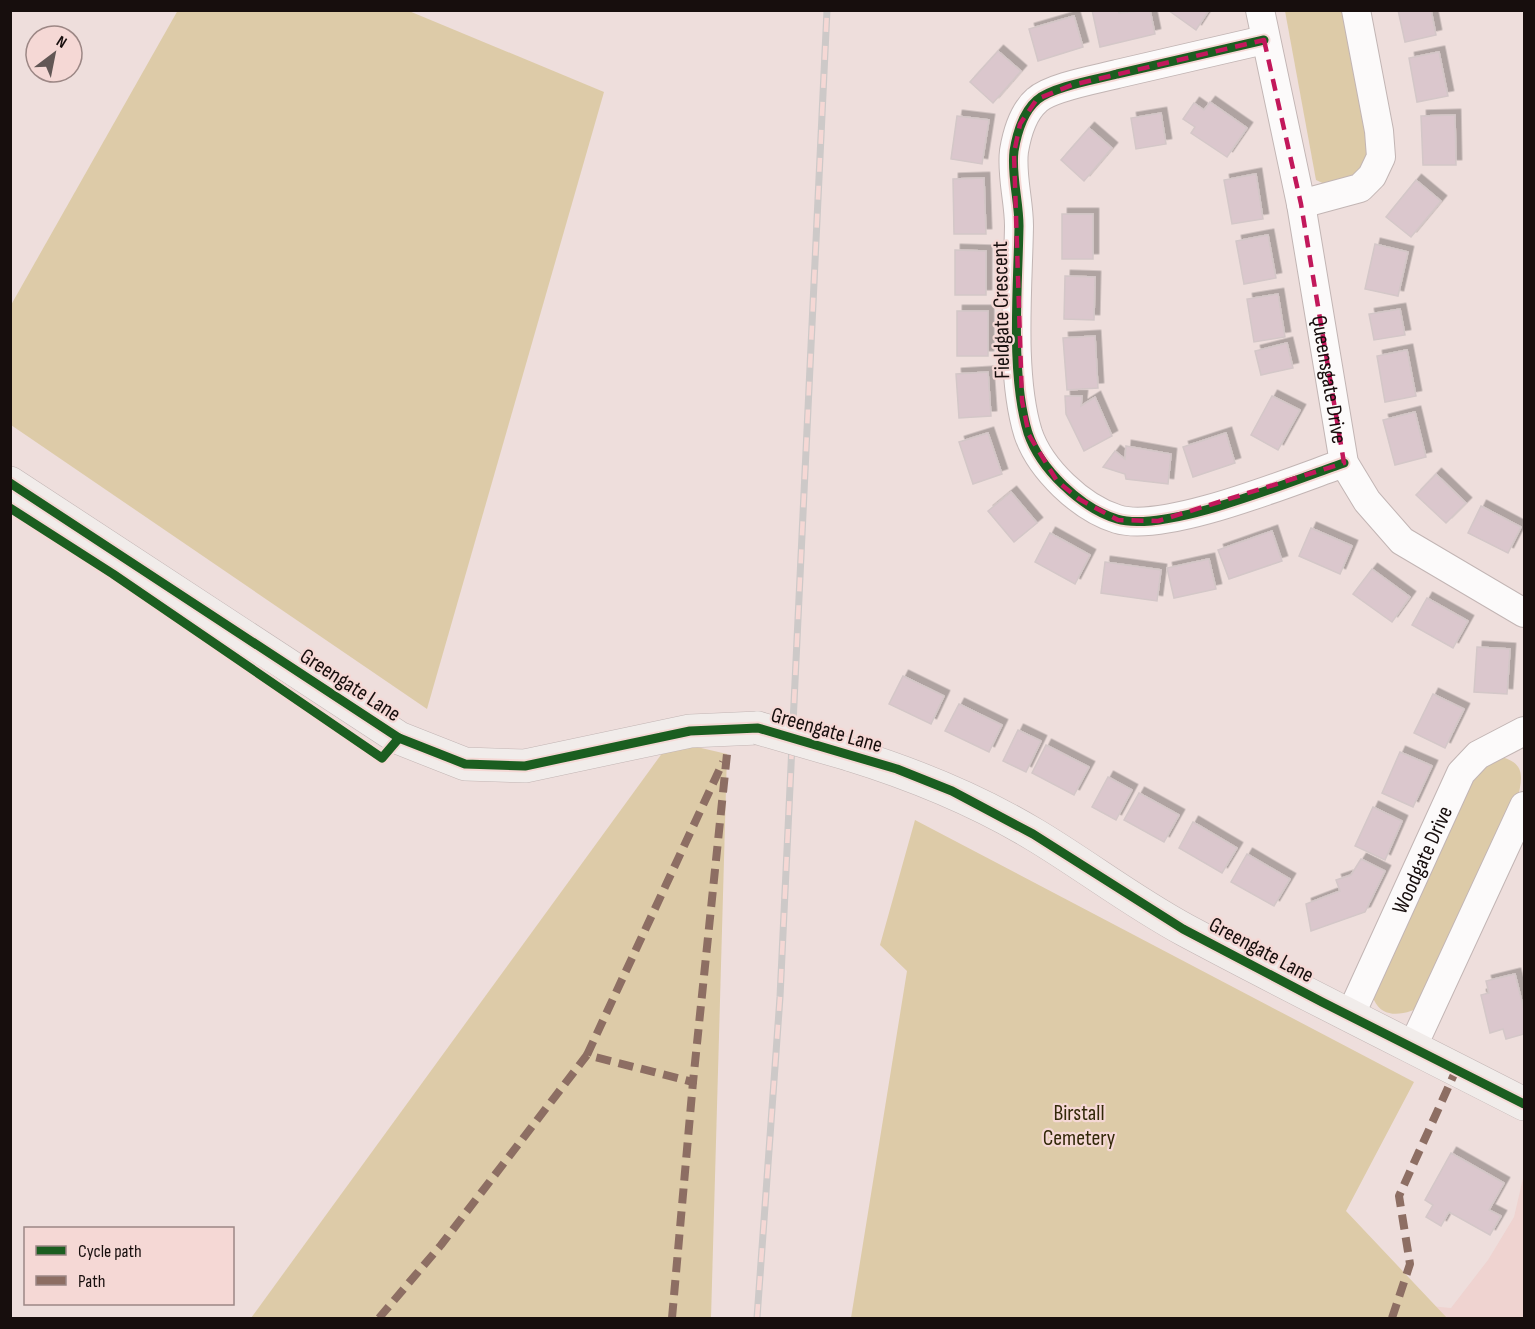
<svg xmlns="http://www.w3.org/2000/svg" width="1535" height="1329" viewBox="0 0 1535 1329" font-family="'Sofia Sans Condensed',sans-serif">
	<defs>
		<filter id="shadow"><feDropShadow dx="5.5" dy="-5.5" stdDeviation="0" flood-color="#0004"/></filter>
	</defs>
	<rect width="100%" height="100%" fill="#eededc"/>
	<polygon fill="#efd3d0" points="1524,1174 1524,1318 1423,1318 1430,1306 1451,1308 1488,1260 1514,1217"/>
	<g fill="#ddcba8">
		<polygon points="178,10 409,11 604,92 427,709 11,425 11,305"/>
		<polygon points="1285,11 1344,11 1369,143 1362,176 1329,186 1316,180"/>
		<polygon points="671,741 727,754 711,1318 251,1318"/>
		<path d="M1493,755C1525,761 1524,773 1517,801L1424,1005C1410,1013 1384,1022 1374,1000C1372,995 1372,987 1371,981L1470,774Z"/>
		<polygon points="915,820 1414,1082 1346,1211 1447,1318 851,1318 907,971 880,945"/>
	</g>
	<g fill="#dbc7cd" stroke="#d4c7c8" stroke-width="1.5" filter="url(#shadow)">
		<polygon points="1092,10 1118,10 1119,13 1150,10 1155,34 1100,47"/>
		<polygon points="1168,10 1209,10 1196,30"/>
		<polygon points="1398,10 1431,10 1436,35 1405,42"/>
		<polygon points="1074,16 1083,47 1038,61 1029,29"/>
		<polygon points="998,51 1021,71 993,103 970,82"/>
		<polygon points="1439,52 1448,96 1417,102 1409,58"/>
		<polygon points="1210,102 1247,128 1227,157 1191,133 1195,127 1183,119 1194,103 1204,110"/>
		<polygon points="1161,113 1166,144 1136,149 1131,118"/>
		<polygon points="1455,115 1456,165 1423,165 1421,116"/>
		<polygon points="957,116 989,120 982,164 951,159"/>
		<polygon points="1089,128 1112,148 1084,181 1061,160"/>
		<polygon points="1256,174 1263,219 1232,224 1224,180"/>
		<polygon points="984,178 986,234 954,234 953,179"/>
		<polygon points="1416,180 1441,201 1411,237 1386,217"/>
		<rect x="1062" y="214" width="31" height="45"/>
		<polygon points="1268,235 1276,278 1244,284 1236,241"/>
		<polygon points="1375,244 1408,252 1398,296 1365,289"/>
		<polygon points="955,250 986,251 986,295 955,295"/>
		<polygon points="1065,276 1095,277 1094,320 1064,319"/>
		<polygon points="1278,294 1285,337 1254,342 1247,299"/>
		<polygon points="1400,309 1405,335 1374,340 1369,314"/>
		<rect x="957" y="311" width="31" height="45"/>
		<polygon points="1095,336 1098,388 1067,390 1063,338"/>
		<polygon points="1287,343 1293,368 1261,375 1255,351"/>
		<polygon points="1407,350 1416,396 1385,402 1377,356"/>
		<polygon points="988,372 991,416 959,418 956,374"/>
		<polygon points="1065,396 1082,396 1081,406 1095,397 1112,436 1084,451 1066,414"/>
		<polygon points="1272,396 1300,410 1278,450 1251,435"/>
		<polygon points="1415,412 1426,457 1395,465 1383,420"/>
		<polygon points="988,433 1002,474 973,484 959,442"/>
		<polygon points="1226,433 1235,463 1193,477 1183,447"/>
		<polygon points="1126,446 1171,454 1168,484 1126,479 1125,474 1103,467 1115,451 1125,459"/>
		<polygon points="1436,474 1466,503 1446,523 1416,495"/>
		<polygon points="1011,492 1037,523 1014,542 988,511"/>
		<polygon points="1481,506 1521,527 1508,553 1468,533"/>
		<polygon points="1311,528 1352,546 1340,574 1299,556"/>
		<polygon points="1272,531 1282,561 1229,579 1218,550"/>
		<polygon points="1050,533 1090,555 1075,584 1035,562"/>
		<polygon points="1209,559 1216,589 1174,598 1167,568"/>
		<polygon points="1105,562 1161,570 1157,601 1101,593"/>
		<polygon points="1372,569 1410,597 1392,622 1353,594"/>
		<polygon points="1427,598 1468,621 1453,648 1412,625"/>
		<polygon points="1477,647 1510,649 1507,694 1474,692"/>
		<polygon points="903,676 944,696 931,724 889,704"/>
		<polygon points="1433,694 1464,709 1445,748 1414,733"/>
		<polygon points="959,704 1002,725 989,752 945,731"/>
		<polygon points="1018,730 1041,741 1026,772 1003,761"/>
		<polygon points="1046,745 1089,767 1074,795 1032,773"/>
		<polygon points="1400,752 1432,766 1413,807 1382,793"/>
		<polygon points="1108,777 1132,790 1116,820 1092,807"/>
		<polygon points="1139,793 1179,815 1164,842 1124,820"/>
		<polygon points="1373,807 1402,821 1385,860 1355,846"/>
		<polygon points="1193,822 1237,848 1222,873 1179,848"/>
		<polygon points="1247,854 1290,879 1274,906 1231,882"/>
		<polygon points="1361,859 1385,871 1365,912 1311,931 1306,904 1340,891 1336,880 1351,875"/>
		<polygon points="1515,974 1524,1010 1524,1034 1506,1039 1503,1029 1490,1033 1481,995 1489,993 1486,981"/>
		<polygon points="1451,1153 1504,1183 1489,1210 1501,1216 1490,1235 1449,1212 1441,1226 1426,1217 1433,1205 1425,1200"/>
	</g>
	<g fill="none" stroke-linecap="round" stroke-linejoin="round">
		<defs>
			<g id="street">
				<path id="s1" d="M1260,10L1301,204L1344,463L1367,501L1402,541L1524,613"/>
				<path d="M1264,40C1215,51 1166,63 1117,74C1098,79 1051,87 1037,100C1023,112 1017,133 1014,151C1011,175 1019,201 1019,226C1018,288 1010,374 1028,433C1040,469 1081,508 1117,519C1165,534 1294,480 1344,463"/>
				<polyline points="1301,204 1360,188 1372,176 1381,157 1379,131 1356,10"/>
				<path id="s2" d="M1350,1016L1461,773L1478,755L1524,731"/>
				<polyline points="1412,1048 1524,806"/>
			</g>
			<g id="secondary">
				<polyline points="10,483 399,738 465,764 525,766 690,731 758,728"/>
				<path d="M848,754C913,774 977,800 1035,835C1085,865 1133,902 1185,930C1297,990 1411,1046 1524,1104"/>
			</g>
		</defs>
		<use href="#street" stroke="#c2b5b4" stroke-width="30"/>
		<use href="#secondary" stroke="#c2b5b4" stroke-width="34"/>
		<use href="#street" stroke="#fcfafa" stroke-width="28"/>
		<use href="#secondary" stroke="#f1ecea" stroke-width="33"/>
		<defs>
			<polyline id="rail" points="757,1318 780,997 827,10"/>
		</defs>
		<use href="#rail" stroke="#cdc9c8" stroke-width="7"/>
		<use href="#rail" stroke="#f5d8d5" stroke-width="4.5" stroke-dasharray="14" stroke-linecap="butt"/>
		<defs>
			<polyline id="secondary-bridge" points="758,728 848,754"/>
		</defs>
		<use href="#secondary-bridge" stroke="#c2b5b4" stroke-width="34" stroke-linecap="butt"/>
		<use href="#secondary-bridge" stroke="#f1ecea" stroke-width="33"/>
		<g stroke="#8d6e63" stroke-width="8" stroke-dasharray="15 8" stroke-linecap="butt">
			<polyline points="587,1055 723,762"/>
			<polyline points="379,1318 441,1245 587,1055 693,1082 727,754"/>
			<polyline points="672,1318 693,1082"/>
			<polyline points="1392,1318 1410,1264 1399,1196 1456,1070"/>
		</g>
		<defs>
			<g id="cycleway">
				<path d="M1264,40C1215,51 1166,63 1117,74C1098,79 1051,87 1037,100C1023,112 1017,133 1014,151C1011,175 1019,201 1019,226C1018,288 1010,374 1028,433C1040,469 1081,508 1117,519C1165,534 1294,480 1344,463"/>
				<polyline points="10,483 399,738 465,764 525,766 690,731 758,728 897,769 952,791 1033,834 1183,929 1322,1002 1524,1104"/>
				<polyline points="10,508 113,574 382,758 399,738"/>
			</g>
		</defs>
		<use href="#cycleway" stroke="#f5d8d5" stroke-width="13"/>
		<use href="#cycleway" stroke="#1b5e20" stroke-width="9"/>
	</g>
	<path fill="none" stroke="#c2185b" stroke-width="4.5" stroke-dasharray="12 8" stroke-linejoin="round" d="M1264,40L1301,204L1344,463L1158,521L1118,520L1079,499L1057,481L1029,435L1022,401L1014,153L1020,124L1037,99L1072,85Z"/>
	<g text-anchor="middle" stroke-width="4.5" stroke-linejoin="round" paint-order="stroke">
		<g font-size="22" fill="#170e0d" stroke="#f5d8d5">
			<text transform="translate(1000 310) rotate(-91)" y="8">Fieldgate Crescent</text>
			<text dy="8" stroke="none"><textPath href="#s1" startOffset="376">Queensgate Drive</textPath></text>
			<text transform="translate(351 684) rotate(33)" y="8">Greengate Lane</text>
			<text transform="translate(827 729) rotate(16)" y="8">Greengate Lane</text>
			<text dy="8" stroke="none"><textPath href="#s2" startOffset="172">Woodgate Drive</textPath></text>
			<text transform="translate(1262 949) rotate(28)" y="8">Greengate Lane</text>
		</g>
		<g font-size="22" fill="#322808" stroke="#f5d8d5">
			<text x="1079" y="1120">Birstall<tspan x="1079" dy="25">Cemetery</tspan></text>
		</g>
	</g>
	<rect width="1535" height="1329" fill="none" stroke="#170e0d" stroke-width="24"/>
	<rect x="24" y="1227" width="210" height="78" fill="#f5d8d5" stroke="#9c8785" stroke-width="1.5"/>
	<rect x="36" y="1246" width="30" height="9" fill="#1b5e20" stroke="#9c8785" stroke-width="1.5"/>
	<text x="78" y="1257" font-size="18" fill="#170e0d">Cycle path</text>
	<rect x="36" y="1276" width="30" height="9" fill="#8d6e63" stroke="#9c8785" stroke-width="1.5"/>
	<text x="78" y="1287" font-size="18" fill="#170e0d">Path</text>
	<g transform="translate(54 54) rotate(32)"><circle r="28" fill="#f5d8d5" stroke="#9c8785" stroke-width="1.5"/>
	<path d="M0-4.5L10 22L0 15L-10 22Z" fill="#625755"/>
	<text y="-9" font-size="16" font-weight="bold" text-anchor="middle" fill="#170e0d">N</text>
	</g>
</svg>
